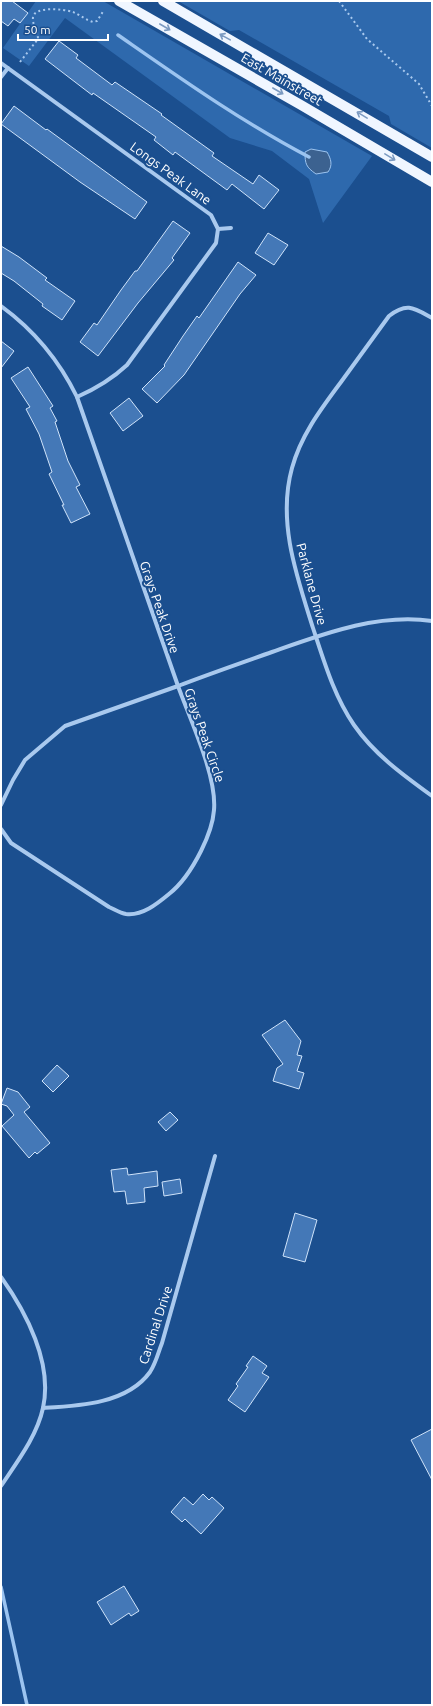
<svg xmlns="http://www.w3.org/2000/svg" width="433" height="1706" viewBox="0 0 433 1706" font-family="Ubuntu,sans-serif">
	<rect width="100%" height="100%" fill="#1b4f8f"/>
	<g fill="#2e69ad">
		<polygon points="36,1 103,1 372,156 323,223 309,179 272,151 230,138 65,18 29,66 3,48"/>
		<polygon points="178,1 432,1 432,148 391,124 389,116 239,30 230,31"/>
	</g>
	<path fill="#3c6290" stroke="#9cc4f0" d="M311,149L327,152C331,159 333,165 328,172L316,174C306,167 305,164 305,152Z"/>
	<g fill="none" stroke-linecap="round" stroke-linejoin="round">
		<g stroke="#9cc4f0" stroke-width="3.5">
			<path d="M118,35C180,78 242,122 309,157"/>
			<polyline points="1,1587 27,1705"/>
		</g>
	</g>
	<g fill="#4478b7" stroke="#cfe3fa">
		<polygon points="1,1 12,1 28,13 20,23 14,19 8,26 1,21"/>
		<polygon points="59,41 78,55 76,58 112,85 115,82 162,114 161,115 214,153 212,156 253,184 259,175 279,190 264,209 232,184 227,190 175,152 173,155 154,140 156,137 93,93 92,95 45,59"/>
		<polygon points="14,106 46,130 47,129 147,202 135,219 80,182 1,124"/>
		<polygon points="173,221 190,233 172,258 174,260 138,303 98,356 80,342 94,323 97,325 121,290 135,271 137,271"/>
		<polygon points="268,233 288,245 274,265 255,253"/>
		<polygon points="1,246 19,257 47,278 45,280 75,301 62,320 42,306 43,304 14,281 1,273"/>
		<polygon points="238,262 256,275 240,294 184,375 157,403 142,389 165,366 164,365 183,336 197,316 199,318"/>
		<polygon points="1,341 14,351 1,368"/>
		<polygon points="28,367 53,406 50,408 57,421 55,422 68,461 80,485 76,487 90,514 71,523 62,505 64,505 49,474 52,472 39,434 26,409 30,407 11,378"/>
		<polygon points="129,398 143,416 123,431 110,413"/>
		<polygon points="285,1020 301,1041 297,1055 302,1056 297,1071 304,1073 299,1089 273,1081 277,1068 283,1064 262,1035"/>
		<polygon points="57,1065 69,1076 53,1092 42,1081"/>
		<polygon points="7,1088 18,1092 30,1107 24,1112 50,1143 37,1154 35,1152 29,1158 2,1126 14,1115 7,1106 1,1104"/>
		<polygon points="170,1112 178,1120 166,1131 158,1122"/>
		<polygon points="127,1168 128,1175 157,1171 158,1186 144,1188 145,1202 127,1204 125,1191 114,1192 111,1170"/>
		<polygon points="180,1179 182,1193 164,1196 162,1182"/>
		<polygon points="295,1213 317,1220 305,1262 283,1256"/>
		<polygon points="253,1356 267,1366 262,1373 269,1377 245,1412 228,1400 238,1386 236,1384 248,1367 246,1366"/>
		<polygon points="432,1429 432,1480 411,1440"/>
		<polygon points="203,1494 209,1500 212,1497 224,1508 201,1534 185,1519 182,1522 171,1512 184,1497 193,1505"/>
		<polygon points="124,1586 139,1611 131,1616 129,1613 111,1625 97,1602"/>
	</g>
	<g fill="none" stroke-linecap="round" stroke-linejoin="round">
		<g stroke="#a9c9ee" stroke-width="2" stroke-dasharray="2 3" stroke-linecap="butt">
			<polyline points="339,1 367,39 419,84 432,106"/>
			<path d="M20,62L38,39C38,31 32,25 33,17C35,6 64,9 73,12C80,15 86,20 93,22L97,21L104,10"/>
		</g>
		<g stroke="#a9c9ee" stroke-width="4">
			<path d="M1,63L211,215L218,229L216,243L127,365C112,379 95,389 77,397"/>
			<polyline points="1,77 8,68"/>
			<polyline points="218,229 231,228"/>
			<path d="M1,306C34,330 59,360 77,397L178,686C209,674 241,663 272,652C323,634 378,613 432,621"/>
			<path d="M432,318C414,308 407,302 389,316C373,338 357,360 341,382C321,409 301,435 292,468C277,522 297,577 313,628C324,661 334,696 354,725C374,754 403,775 432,796"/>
			<path d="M1,805L13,780L25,760L65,726L178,686C190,719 217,776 214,810C213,824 207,839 201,851C193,867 183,883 169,894C157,904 142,916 126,914C120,913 114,909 109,907L11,843L1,829"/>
			<path d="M1,1277C26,1312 53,1363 43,1408C37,1436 17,1462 1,1486"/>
			<path d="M43,1408C78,1406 127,1404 150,1372C156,1363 158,1353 162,1343L215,1156"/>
		</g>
		<g stroke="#f0f6ff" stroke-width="10">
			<polyline points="119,1 301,105 432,182"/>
			<polyline points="163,1 432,157"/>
		</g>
	</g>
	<defs><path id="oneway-shaft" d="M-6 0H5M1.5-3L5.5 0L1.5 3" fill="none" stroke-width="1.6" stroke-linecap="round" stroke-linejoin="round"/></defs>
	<g stroke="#7b9ac1">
		<use href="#oneway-shaft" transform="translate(165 27) rotate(30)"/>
		<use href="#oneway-shaft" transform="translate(225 37) rotate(-151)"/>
		<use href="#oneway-shaft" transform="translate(278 91) rotate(30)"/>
		<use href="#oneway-shaft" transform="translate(362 115) rotate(-149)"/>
		<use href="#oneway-shaft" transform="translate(390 157) rotate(31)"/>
	</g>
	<g text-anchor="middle" stroke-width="4" stroke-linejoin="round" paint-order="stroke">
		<g font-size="13" fill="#fff" stroke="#1b4f8f">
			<text transform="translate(282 79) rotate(30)" y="5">East Mainstreet</text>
			<text transform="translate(171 173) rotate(36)" y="5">Longs Peak Lane</text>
			<text transform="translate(312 584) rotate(75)" y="5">Parklane Drive</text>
			<text transform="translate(160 607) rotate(71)" y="5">Grays Peak Drive</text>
			<text transform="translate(205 735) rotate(71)" y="5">Grays Peak Circle</text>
			<text transform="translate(155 1325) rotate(-72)" y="5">Cardinal Drive</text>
		</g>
	</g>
	<rect width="433" height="1706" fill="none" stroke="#ffffff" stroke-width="4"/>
	<path d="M18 34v6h90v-6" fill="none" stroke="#ffffff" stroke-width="2"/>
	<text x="24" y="34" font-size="12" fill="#ffffff" stroke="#1b4f8f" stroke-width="3" paint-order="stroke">50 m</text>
</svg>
